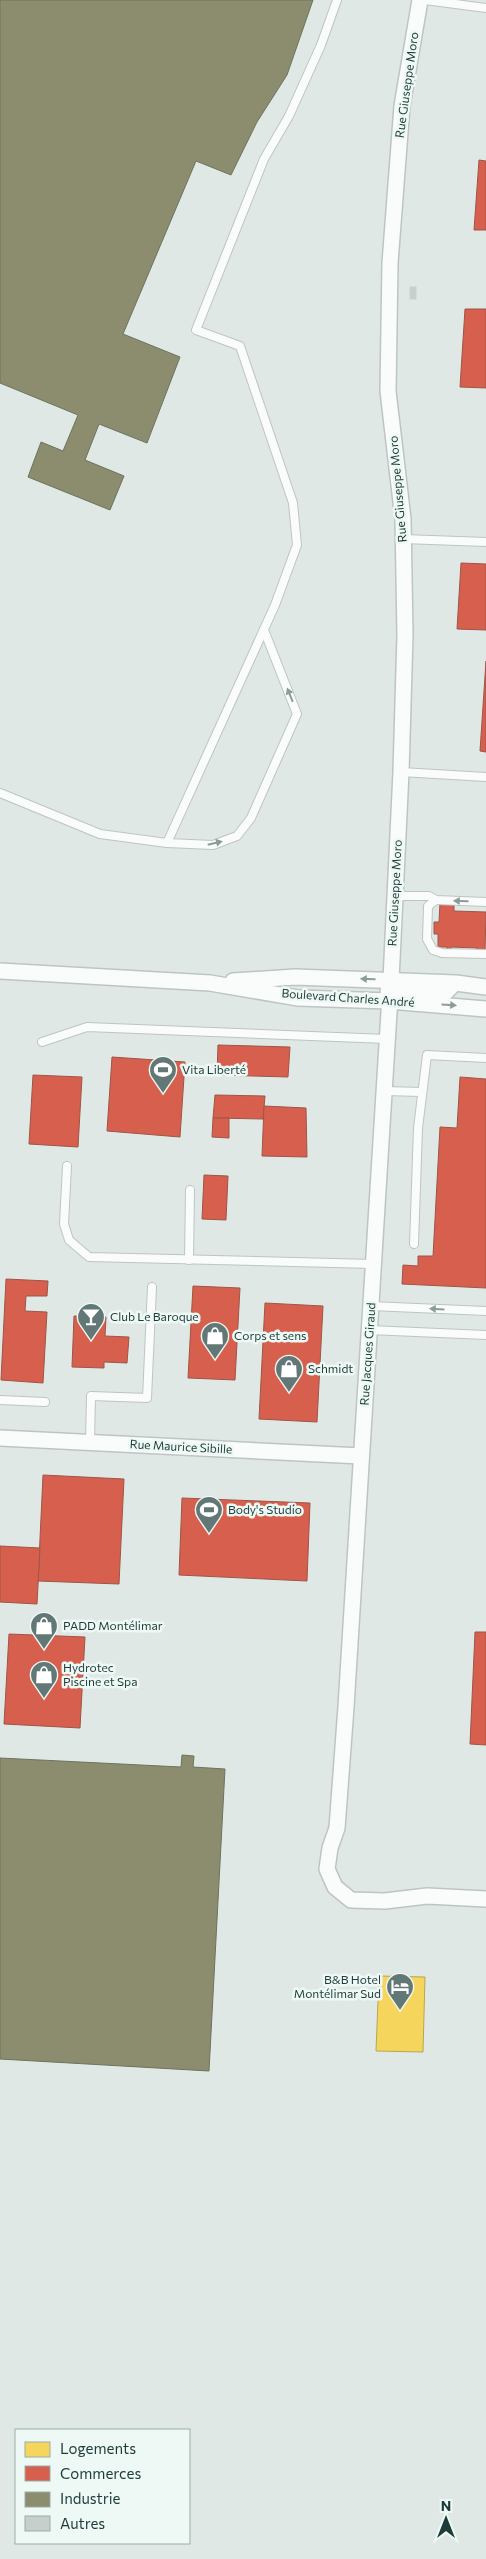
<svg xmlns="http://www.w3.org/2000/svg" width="486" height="2559" viewBox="0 0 486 2559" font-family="Commissioner,sans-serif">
	<rect width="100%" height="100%" fill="#e0e8e6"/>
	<polygon fill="#f6d55c" stroke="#b5a752" points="379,1976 425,1977 423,2052 376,2051"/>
	<g fill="#d6604d" stroke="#9e5547">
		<polygon points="479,160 486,161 486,230 474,230"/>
		<polygon points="465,309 486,309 486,388 460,387"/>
		<polygon points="461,563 486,564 486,630 457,629"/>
		<polygon points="486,661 486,752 480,751"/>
		<polygon points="440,902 454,903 454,911 486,912 485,952 477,952 477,948 451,947 451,951 446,950 447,947 438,947 438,934 434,934 434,922 439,922"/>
		<polygon points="218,1045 290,1047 288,1077 217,1075"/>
		<polygon points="112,1057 185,1062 180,1137 107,1131"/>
		<polygon points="33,1075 82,1077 78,1147 29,1144"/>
		<polygon points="460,1077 486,1079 486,1288 402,1284 403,1265 418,1266 418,1256 433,1256 440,1127 457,1128"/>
		<polygon points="215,1095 265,1096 263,1119 213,1118"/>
		<polygon points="264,1106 306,1108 307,1157 262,1156"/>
		<polygon points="213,1118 229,1118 229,1138 212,1137"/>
		<polygon points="204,1175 228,1176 226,1220 202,1219"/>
		<polygon points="6,1279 48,1281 47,1296 26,1296 25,1311 47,1312 43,1383 1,1380"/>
		<polygon points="193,1286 240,1288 235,1380 188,1378"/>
		<polygon points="265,1303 323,1306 317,1422 259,1419"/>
		<polygon points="74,1316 106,1317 105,1336 129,1337 127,1363 104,1362 104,1368 72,1367"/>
		<polygon points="43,1475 124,1479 119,1584 38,1581"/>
		<polygon points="182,1498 310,1503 307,1581 179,1575"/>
		<polygon points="0,1546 40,1548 37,1604 0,1602"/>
		<polygon points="475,1632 486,1632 486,1745 470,1744"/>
		<polygon points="9,1634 85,1637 80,1728 4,1724"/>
	</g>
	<g fill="#8c8c6e" stroke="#6b745e">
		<polygon points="0,0 313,0 287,75 257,122 231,175 196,161 123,334 180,357 147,443 99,424 85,460 124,476 110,510 28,477 41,442 63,451 78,415 0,383"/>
		<polygon points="182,1755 194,1756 193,1767 225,1769 209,2071 0,2059 0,1758 181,1767"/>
	</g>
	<rect fill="#c7cfcd" stroke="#c9d1cf" x="410" y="287" width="6" height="12"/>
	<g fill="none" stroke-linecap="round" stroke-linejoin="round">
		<defs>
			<g id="service">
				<polyline points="425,0 486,8"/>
				<polyline points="403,539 486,542"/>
				<polyline points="401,772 486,777"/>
				<polyline points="0,793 100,834 167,843 275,605 297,545 293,503 240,346 196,330 264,159 289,116 321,45 337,0"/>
				<polyline points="167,843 213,845 237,836 251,818 297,714 264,630"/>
				<polyline points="396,896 429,896 436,900 486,902"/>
				<polyline points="436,900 428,906 427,939 433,950 442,953 486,954"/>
				<polyline points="42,1042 87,1027 387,1039"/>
				<polyline points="384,1091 422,1092"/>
				<polyline points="67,1166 64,1224 69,1240 89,1257 373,1264"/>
				<polyline points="414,1244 418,1128 427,1055 486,1058"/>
				<polyline points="189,1260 190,1190"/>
				<polyline points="371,1306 486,1311"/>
				<polyline points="369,1330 486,1335"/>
				<polyline points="0,1400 45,1402"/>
				<polyline points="90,1442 91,1396 147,1398 152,1287"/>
			</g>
			<g id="minor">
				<polyline points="420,0 402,106 390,263 388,391 403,519 405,635 401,772 391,980 346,1707 337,1828 330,1848 327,1869 335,1887 351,1900 385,1901 427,1896 486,1899"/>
				<polyline points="0,971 210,983 298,998 389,1001 486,1009"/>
				<polyline points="233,981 295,977 456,983 486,987"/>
				<polyline points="388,991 445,993 452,986"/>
				<polyline points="0,1438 361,1456"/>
			</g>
		</defs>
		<use href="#service" stroke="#bdc5c3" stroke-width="10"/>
		<use href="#minor" stroke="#bdc5c3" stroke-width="18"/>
		<use href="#service" stroke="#fafcfb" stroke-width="8"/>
		<use href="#minor" stroke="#fafcfb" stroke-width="15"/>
	</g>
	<defs><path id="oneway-solid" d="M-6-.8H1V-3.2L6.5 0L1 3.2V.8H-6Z" transform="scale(1.25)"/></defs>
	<g fill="#8c9c9a">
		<use href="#oneway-solid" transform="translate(290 695) rotate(-112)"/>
		<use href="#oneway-solid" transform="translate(215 843) rotate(-13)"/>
		<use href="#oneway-solid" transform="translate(461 901) rotate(-178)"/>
		<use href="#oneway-solid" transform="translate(368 979) rotate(-178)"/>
		<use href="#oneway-solid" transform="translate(449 1005) rotate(4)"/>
		<use href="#oneway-solid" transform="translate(437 1309) rotate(-177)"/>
	</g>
	<defs>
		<symbol id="stadium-pin" viewBox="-11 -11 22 30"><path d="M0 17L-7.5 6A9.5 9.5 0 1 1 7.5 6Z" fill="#617876" stroke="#eef8f4"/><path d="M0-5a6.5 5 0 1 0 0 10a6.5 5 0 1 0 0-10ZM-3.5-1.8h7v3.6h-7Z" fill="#fff"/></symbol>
		<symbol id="bar-pin" viewBox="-11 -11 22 30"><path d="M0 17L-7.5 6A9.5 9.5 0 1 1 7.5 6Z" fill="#617876" stroke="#eef8f4"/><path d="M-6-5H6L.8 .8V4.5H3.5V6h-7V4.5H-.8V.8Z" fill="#fff"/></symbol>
		<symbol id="shop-pin" viewBox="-11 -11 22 30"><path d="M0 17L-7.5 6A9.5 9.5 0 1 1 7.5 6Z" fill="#617876" stroke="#eef8f4"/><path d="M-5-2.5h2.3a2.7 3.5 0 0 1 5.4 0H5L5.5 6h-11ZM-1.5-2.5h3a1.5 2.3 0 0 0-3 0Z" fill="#fff"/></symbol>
		<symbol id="hotel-pin" viewBox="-11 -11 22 30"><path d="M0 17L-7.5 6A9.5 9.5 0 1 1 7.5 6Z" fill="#617876" stroke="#eef8f4"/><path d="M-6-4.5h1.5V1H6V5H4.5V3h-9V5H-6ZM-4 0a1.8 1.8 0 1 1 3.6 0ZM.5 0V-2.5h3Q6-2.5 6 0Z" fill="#fff"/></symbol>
	</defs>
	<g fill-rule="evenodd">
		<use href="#stadium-pin" x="147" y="1054" width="32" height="43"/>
		<use href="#bar-pin" x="75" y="1301" width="32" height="43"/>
		<use href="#shop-pin" x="199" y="1320" width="32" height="43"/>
		<use href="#shop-pin" x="273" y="1353" width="32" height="43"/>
		<use href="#stadium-pin" x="193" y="1494" width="32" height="43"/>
		<use href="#shop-pin" x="28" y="1610" width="32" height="43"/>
		<use href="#shop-pin" x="28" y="1659" width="32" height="43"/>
		<use href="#hotel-pin" x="384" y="1971" width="32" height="43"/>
	</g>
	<g text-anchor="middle" stroke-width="5" stroke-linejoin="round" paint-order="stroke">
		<g font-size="12" fill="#1d3c39" stroke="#eef8f4">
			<text transform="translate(407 85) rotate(-82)" y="4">Rue Giuseppe Moro</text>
			<text transform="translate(398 489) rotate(-95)" y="4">Rue Giuseppe Moro</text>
			<text transform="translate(395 893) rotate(-87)" y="4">Rue Giuseppe Moro</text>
			<text transform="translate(348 998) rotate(4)" y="4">Boulevard Charles André</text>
			<text transform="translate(368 1354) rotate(-86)" y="4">Rue Jacques Giraud</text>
			<text transform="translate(181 1447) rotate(3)" y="4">Rue Maurice Sibille</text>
		</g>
		<g font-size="12" fill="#1d3c39" stroke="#eef8f4" text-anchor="start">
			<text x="182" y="1074">Vita Liberté</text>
			<text x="110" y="1321">Club Le Baroque</text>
			<text x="234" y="1340">Corps et sens</text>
			<text x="308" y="1373">Schmidt</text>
			<text x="228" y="1514">Body's Studio</text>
			<text x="63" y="1630">PADD Montélimar</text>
			<text x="63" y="1672">Hydrotec<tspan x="63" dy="14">Piscine et Spa</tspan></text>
			<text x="381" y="1984" text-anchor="end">B&amp;B Hotel<tspan x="381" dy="14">Montélimar Sud</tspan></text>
		</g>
	</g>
	<rect x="15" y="2429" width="175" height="115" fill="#eef8f4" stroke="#9aada9"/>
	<rect x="25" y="2442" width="25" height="15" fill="#f6d55c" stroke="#9aada9"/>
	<text x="60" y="2454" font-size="15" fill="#1d3c39">Logements</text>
	<rect x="25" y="2466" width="25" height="15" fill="#d6604d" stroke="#9aada9"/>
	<text x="60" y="2479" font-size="15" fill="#1d3c39">Commerces</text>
	<rect x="25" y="2492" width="25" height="15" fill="#8c8c6e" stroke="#9aada9"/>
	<text x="60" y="2504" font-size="15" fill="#1d3c39">Industrie</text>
	<rect x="25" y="2516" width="25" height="15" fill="#c7cfcd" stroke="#9aada9"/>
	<text x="60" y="2529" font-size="15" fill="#1d3c39">Autres</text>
	<g transform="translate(446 2519)" stroke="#eef8f4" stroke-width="4" paint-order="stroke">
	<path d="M0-4L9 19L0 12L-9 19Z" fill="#1d3c39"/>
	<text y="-8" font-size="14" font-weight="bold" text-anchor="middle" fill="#1d3c39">N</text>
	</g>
</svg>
